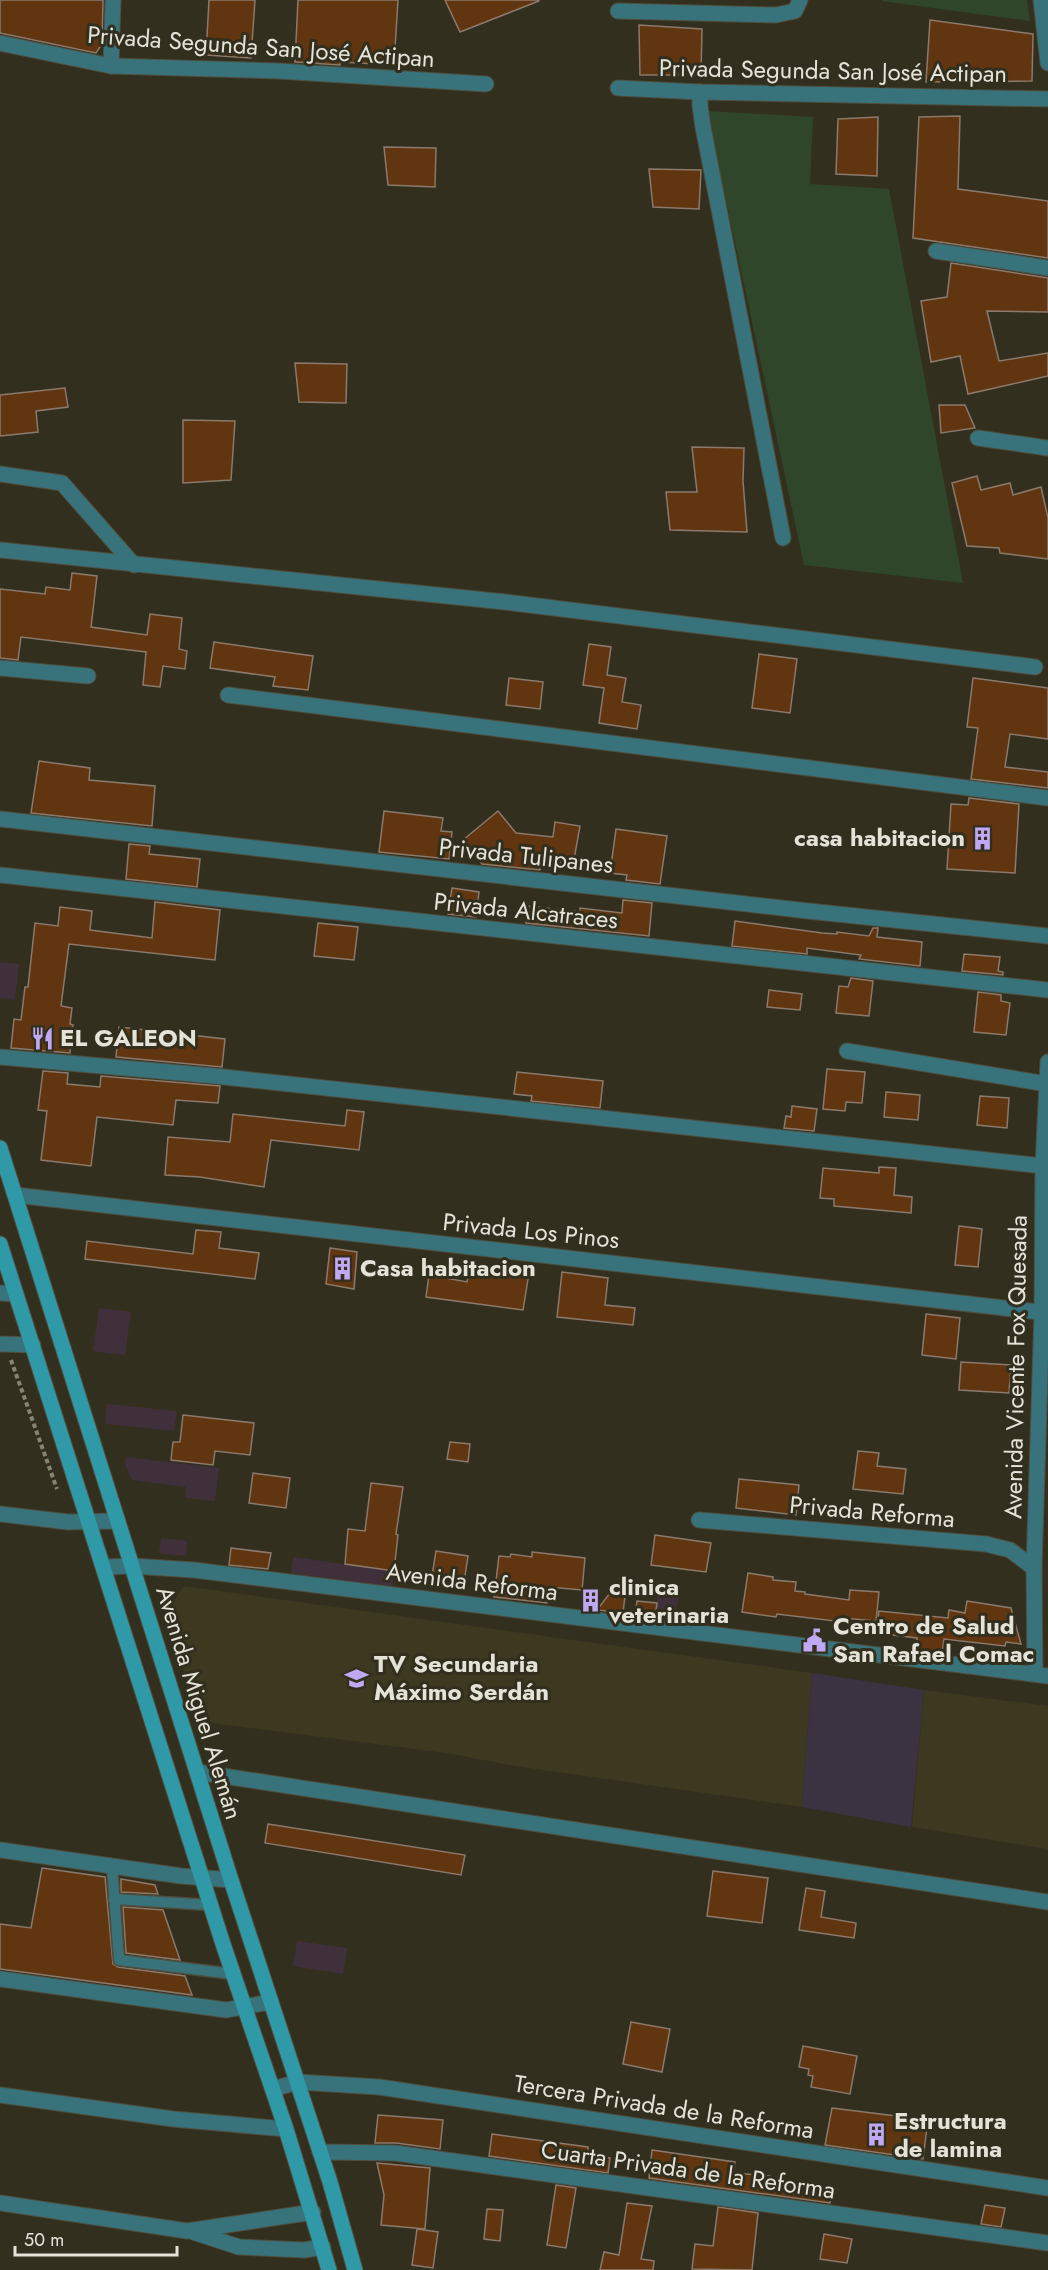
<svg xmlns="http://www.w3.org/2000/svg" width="1048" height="2270" viewBox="0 0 1048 2270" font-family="Jost,sans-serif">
	<rect width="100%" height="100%" fill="#322f1e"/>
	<g fill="#40303c">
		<polygon points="0,962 19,964 15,1000 0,998"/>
		<polygon points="99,1308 131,1312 125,1355 93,1351"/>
		<polygon points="107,1404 177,1411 174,1431 105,1424"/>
		<polygon points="126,1457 219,1468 215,1501 185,1498 186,1487 132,1480 125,1465"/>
		<polygon points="161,1538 187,1541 186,1556 159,1553"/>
		<polygon points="293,1557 394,1571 392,1587 291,1573"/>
		<polygon points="659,1581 680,1584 675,1622 655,1620"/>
		<polygon points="297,1941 347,1948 343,1974 293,1966"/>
	</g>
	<g fill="#3d3820">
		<polygon points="184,1586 812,1673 802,1807 515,1766 446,1753 203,1722 163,1617"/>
		<polygon points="924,1690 1048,1706 1048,1849 912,1827"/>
	</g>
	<polygon fill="#3b3242" points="812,1673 924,1690 911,1827 802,1807"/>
	<g fill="#30462b">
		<polygon points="1027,0 1030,21 882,1 882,0"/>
		<polygon points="707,111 813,117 810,184 889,189 963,583 804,565"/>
	</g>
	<g fill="#603510" stroke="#8b796c" stroke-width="1.5">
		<polygon points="0,0 103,0 102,44 96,53 0,33"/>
		<polygon points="209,0 255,0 251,58 206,55"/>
		<polygon points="298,0 398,0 394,65 340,62 340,65 295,62"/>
		<polygon points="445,0 539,0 539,1 460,32"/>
		<polygon points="930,20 1033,34 1032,81 926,82"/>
		<polygon points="639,25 702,29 701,75 640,75"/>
		<polygon points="960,116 958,189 1048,201 1048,258 913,238 919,117"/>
		<polygon points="878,117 877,176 836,174 838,119"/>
		<polygon points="384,147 436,148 435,187 388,185"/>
		<polygon points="649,169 701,170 699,209 653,207"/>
		<polygon points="951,263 1048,278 1048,312 987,311 999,361 1048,353 1048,376 968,394 960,356 931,362 921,301 947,297"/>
		<polygon points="295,363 347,364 346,403 299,402"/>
		<polygon points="65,388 68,407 36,411 38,432 0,436 0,395"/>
		<polygon points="939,405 965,405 975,428 941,433"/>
		<polygon points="183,420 235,421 231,480 183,483"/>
		<polygon points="692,447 744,448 743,481 747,532 670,530 666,492 697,492"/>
		<polygon points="977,476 981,490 1010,483 1013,495 1041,487 1048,518 1048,559 1000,553 999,548 967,546 952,483"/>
		<polygon points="72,573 97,576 91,627 147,635 150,614 182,618 179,649 187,651 185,669 163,666 160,687 143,685 146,652 21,637 18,660 0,658 0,589 45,594 46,587 70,590"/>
		<polygon points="214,642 313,656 308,690 273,686 275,677 210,668"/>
		<polygon points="589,644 611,647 607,675 626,678 622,702 641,705 637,729 599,723 604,688 583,685"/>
		<polygon points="759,654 797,659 790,713 752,708"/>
		<polygon points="509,678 543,682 540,709 506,705"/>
		<polygon points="973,678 1048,688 1048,739 1010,734 1005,767 1048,772 1048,788 971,779 978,728 967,727"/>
		<polygon points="39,761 90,768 89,780 155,786 152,826 31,813"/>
		<polygon points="969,798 1019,804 1015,873 947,869 951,804 968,805"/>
		<polygon points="384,811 443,818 441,831 452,832 449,859 379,852"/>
		<polygon points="498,811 516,833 553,837 555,822 580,826 573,865 556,862 557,866 540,864 540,870 482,864 463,840"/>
		<polygon points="616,829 667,836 660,884 626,880 627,875 610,873"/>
		<polygon points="129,844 150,846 149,854 200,859 197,887 126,879"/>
		<polygon points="452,888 479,892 476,917 448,914"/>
		<polygon points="623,900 652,903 649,936 526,923 528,906 580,912 580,908 622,913"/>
		<polygon points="155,902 220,910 215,960 69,944 61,1006 72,1008 70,1024 73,1025 70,1053 11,1048 14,1019 21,1020 25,987 28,987 35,923 58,926 60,907 92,911 90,930 152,938"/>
		<polygon points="735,921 822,933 837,934 837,932 869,936 873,928 878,928 877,937 922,942 920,966 859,959 861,955 807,948 807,954 732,946"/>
		<polygon points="318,923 358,927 354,960 314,956"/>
		<polygon points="964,954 1000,957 998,971 1003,972 1003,975 962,971"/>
		<polygon points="851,978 873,981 869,1016 836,1013 839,986 848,987"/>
		<polygon points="769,990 802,994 800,1010 767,1007"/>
		<polygon points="978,992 1001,995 1001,1001 1010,1003 1006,1035 974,1032"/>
		<polygon points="119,1027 225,1039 222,1067 116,1057"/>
		<polygon points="827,1069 865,1072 862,1103 846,1102 845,1111 823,1109"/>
		<polygon points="43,1071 68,1073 67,1084 100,1087 101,1076 220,1086 218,1103 176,1100 173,1125 97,1117 91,1166 41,1160 47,1111 38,1110"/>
		<polygon points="517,1072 603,1081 600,1108 531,1101 532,1096 514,1094"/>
		<polygon points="886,1092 920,1095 918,1120 884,1117"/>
		<polygon points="980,1096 1009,1098 1007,1128 977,1125"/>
		<polygon points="792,1106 817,1109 814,1131 784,1128 786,1116 791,1117"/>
		<polygon points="347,1110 364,1112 359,1150 271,1140 264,1187 200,1177 165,1175 168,1137 230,1142 233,1114 345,1126"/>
		<polygon points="879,1167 896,1168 894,1195 912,1197 911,1213 834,1206 834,1199 820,1198 823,1168 879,1173"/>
		<polygon points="959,1226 982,1229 978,1267 955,1265"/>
		<polygon points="196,1230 221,1232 219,1248 259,1253 255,1279 85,1259 87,1241 193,1254"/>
		<polygon points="330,1248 357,1252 354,1289 326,1284"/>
		<polygon points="470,1265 529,1273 523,1310 426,1297 429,1275 467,1282"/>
		<polygon points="562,1272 608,1278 605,1305 635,1308 633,1325 557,1317"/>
		<polygon points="926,1314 960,1318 956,1359 922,1355"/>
		<polygon points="961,1362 1011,1365 1009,1393 959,1390"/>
		<polygon points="183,1415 254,1423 250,1455 215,1451 213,1465 171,1460 173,1442 180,1442"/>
		<polygon points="450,1442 470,1444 468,1462 447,1459"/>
		<polygon points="858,1451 879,1453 877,1466 906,1469 903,1494 853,1489"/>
		<polygon points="253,1473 290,1478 286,1508 249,1503"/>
		<polygon points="739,1479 799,1485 796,1515 736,1508"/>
		<polygon points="371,1483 403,1487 396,1534 398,1535 394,1571 345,1564 348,1529 365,1531"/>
		<polygon points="655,1535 711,1543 706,1572 651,1565"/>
		<polygon points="231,1548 271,1553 268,1569 229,1565"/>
		<polygon points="436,1551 468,1556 464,1582 432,1576"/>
		<polygon points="532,1552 585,1558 582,1590 549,1587 547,1603 494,1597 499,1556 510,1557 511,1554 532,1557"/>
		<polygon points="748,1573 773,1577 773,1580 796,1582 795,1591 805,1592 805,1594 849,1600 850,1590 879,1592 876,1621 843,1618 843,1622 777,1614 776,1617 742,1612"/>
		<polygon points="610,1593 625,1596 623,1613 597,1610"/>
		<polygon points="637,1601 657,1603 655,1617 635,1615"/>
		<polygon points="967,1601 1011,1608 1021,1644 1006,1642 1005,1646 944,1639 942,1653 916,1650 917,1638 876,1633 879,1611 948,1618 949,1610 965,1613"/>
		<polygon points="268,1824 465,1855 461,1875 265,1843"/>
		<polygon points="42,1868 105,1877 113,1964 118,1967 185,1976 192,1995 0,1969 0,1924 31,1928"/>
		<polygon points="713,1871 768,1878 762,1923 707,1916"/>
		<polygon points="121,1879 155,1885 158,1894 121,1892"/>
		<polygon points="806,1888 825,1891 821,1917 856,1923 854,1938 799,1930"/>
		<polygon points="123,1907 163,1910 180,1960 126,1953"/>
		<polygon points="631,2022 670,2029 662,2072 623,2064"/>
		<polygon points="803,2046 857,2056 850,2094 811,2087 813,2076 808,2075 809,2069 799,2067"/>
		<polygon points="832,2108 928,2120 923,2159 825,2145"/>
		<polygon points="378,2115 443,2120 440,2149 396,2143 375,2143"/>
		<polygon points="492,2134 588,2147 588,2155 610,2158 608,2173 489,2156"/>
		<polygon points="652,2150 735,2162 734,2173 770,2176 769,2180 800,2183 799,2186 831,2189 830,2203 649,2178"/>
		<polygon points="377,2163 430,2168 425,2229 381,2225 384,2195"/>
		<polygon points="556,2185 576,2188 566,2248 547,2245"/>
		<polygon points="627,2203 652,2206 641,2259 654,2261 653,2270 600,2270 604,2252 619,2255"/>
		<polygon points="985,2205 1005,2208 1001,2227 981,2224"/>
		<polygon points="718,2207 758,2213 752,2270 692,2269 695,2244 713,2246"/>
		<polygon points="487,2209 503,2210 500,2241 484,2239"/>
		<polygon points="417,2229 438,2232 433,2268 412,2265"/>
		<polygon points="824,2234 852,2239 847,2263 820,2259"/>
	</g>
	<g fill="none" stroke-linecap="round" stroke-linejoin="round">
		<defs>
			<g id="service">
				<polyline points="112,1866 119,1960 233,1974"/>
				<polyline points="114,1899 210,1905"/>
			</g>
			<g id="minor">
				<polyline points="1041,0 1048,63"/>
				<polyline points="618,11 776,15 795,11 800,0"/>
				<polyline points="0,43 111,66 278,71 486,84"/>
				<polyline points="111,66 113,0"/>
				<polyline points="618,88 700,92 1048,99"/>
				<polyline points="700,92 700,106 703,127 783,538"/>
				<polyline points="936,251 1048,268"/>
				<polyline points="978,438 1048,448"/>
				<polyline points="0,474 62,483 134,565"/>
				<polyline points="0,550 505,602 1035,667"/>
				<polyline points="0,668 88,676"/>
				<polyline points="228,695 1048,798"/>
				<polyline points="0,819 808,911 1048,936"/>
				<polyline points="0,875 1048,990"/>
				<polyline points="847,1051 1047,1084"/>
				<polyline points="0,1057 215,1076 1043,1166"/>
				<polyline points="15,1195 1048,1313"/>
				<polyline points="0,1293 16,1294"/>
				<polyline points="0,1344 33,1345"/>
				<polyline points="0,1514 68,1522 118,1521"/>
				<polyline points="699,1520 986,1544 1010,1550 1034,1568"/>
				<polyline points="104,1567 132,1566 194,1570 1048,1676"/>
				<polyline points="1035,1674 1034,1568 1042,1312 1043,1166 1048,1062"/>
				<polyline points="197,1772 1048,1902"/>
				<polyline points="0,1850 181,1876 231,1880"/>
				<polyline points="0,1979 226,2010 270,2002"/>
				<polyline points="273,2089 298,2082 379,2087 1048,2188"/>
				<polyline points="0,2095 173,2119 286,2129"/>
				<polyline points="320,2152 395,2153 1048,2243"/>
				<polyline points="0,2203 187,2231 313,2212"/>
				<polyline points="193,2232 239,2247 304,2250 323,2247"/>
			</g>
			<g id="secondary">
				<polyline points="0,1148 231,1880 330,2182 355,2270"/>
				<polyline points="0,1244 223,1944 286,2129 329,2270"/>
			</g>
		</defs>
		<use href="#service" stroke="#4f4c3c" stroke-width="13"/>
		<use href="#minor" stroke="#4f4c3c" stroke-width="17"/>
		<use href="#secondary" stroke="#4f4c3c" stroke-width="17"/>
		<polyline stroke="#878476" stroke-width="4" stroke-dasharray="4.5 3" stroke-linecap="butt" points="11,1360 57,1489"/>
		<use href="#service" stroke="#38737c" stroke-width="10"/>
		<use href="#minor" stroke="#38737c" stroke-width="15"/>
		<use href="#secondary" stroke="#3099a7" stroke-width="15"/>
	</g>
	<defs>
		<symbol id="building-bare" viewBox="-9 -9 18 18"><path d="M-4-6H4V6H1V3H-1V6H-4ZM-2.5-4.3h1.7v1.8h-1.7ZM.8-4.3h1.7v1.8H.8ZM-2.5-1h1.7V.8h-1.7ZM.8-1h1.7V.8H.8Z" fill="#c0a8f3" stroke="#322f1e" stroke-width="2.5" paint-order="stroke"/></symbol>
		<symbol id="restaurant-bare" viewBox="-9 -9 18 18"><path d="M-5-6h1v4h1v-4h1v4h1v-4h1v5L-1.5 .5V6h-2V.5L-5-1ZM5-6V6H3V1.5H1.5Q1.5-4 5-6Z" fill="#c0a8f3" stroke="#322f1e" stroke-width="2.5" paint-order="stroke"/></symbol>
		<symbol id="civic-bare" viewBox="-9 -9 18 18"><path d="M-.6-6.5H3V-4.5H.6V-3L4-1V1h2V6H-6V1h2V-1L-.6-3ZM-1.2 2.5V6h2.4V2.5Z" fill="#c0a8f3" stroke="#322f1e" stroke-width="2.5" paint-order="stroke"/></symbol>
		<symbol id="school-bare" viewBox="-9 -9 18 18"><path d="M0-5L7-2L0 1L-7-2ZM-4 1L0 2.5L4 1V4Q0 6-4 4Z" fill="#c0a8f3" stroke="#322f1e" stroke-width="2.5" paint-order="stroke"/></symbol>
	</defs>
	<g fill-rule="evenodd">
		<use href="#building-bare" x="966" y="822" width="33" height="33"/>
		<use href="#restaurant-bare" x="26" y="1022" width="33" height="33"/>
		<use href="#building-bare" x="326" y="1252" width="33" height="33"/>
		<use href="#building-bare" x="574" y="1584" width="33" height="33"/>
		<use href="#civic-bare" x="798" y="1624" width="33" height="33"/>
		<use href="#school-bare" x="340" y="1662" width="33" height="33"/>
		<use href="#building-bare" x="860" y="2118" width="33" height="33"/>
	</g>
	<g text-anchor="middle" stroke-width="6" stroke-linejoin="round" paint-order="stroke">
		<g font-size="24" fill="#e5e3d8" stroke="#322f1e">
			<text transform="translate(261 47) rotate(4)" y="8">Privada Segunda San José Actipan</text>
			<text transform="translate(833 71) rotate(1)" y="8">Privada Segunda San José Actipan</text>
			<text transform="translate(526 856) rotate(6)" y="8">Privada Tulipanes</text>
			<text transform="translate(526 911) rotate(6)" y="8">Privada Alcatraces</text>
			<text transform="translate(531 1231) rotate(6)" y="8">Privada Los Pinos</text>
			<text transform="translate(1016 1367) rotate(-89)" y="8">Avenida Vicente Fox Quesada</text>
			<text transform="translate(872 1512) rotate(5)" y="8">Privada Reforma</text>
			<text transform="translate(472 1582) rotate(7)" y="8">Avenida Reforma</text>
			<text transform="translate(199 1703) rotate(73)" y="8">Avenida Miguel Alemán</text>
			<text transform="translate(664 2107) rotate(9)" y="8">Tercera Privada de la Reforma</text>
			<text transform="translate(688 2170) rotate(8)" y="8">Cuarta Privada de la Reforma</text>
		</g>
		<g font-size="24" font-weight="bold" fill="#e5e3d8" stroke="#322f1e" text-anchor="start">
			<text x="965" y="846" text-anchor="end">casa habitacion</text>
			<text x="60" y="1046">EL GALEON</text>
			<text x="360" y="1276">Casa habitacion</text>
			<text x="609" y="1595">clinica<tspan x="609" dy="28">veterinaria</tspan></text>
			<text x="833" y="1634">Centro de Salud<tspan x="833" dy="28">San Rafael Comac</tspan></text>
			<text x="374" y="1672">TV Secundaria<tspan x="374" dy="28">Máximo Serdán</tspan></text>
			<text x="894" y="2129">Estructura<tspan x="894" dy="28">de lamina</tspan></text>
		</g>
	</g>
	<path d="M15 2246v9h162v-9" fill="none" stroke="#e5e3d8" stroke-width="3"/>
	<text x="24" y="2246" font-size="18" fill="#e5e3d8" stroke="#322f1e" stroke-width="4.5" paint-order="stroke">50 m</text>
</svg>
